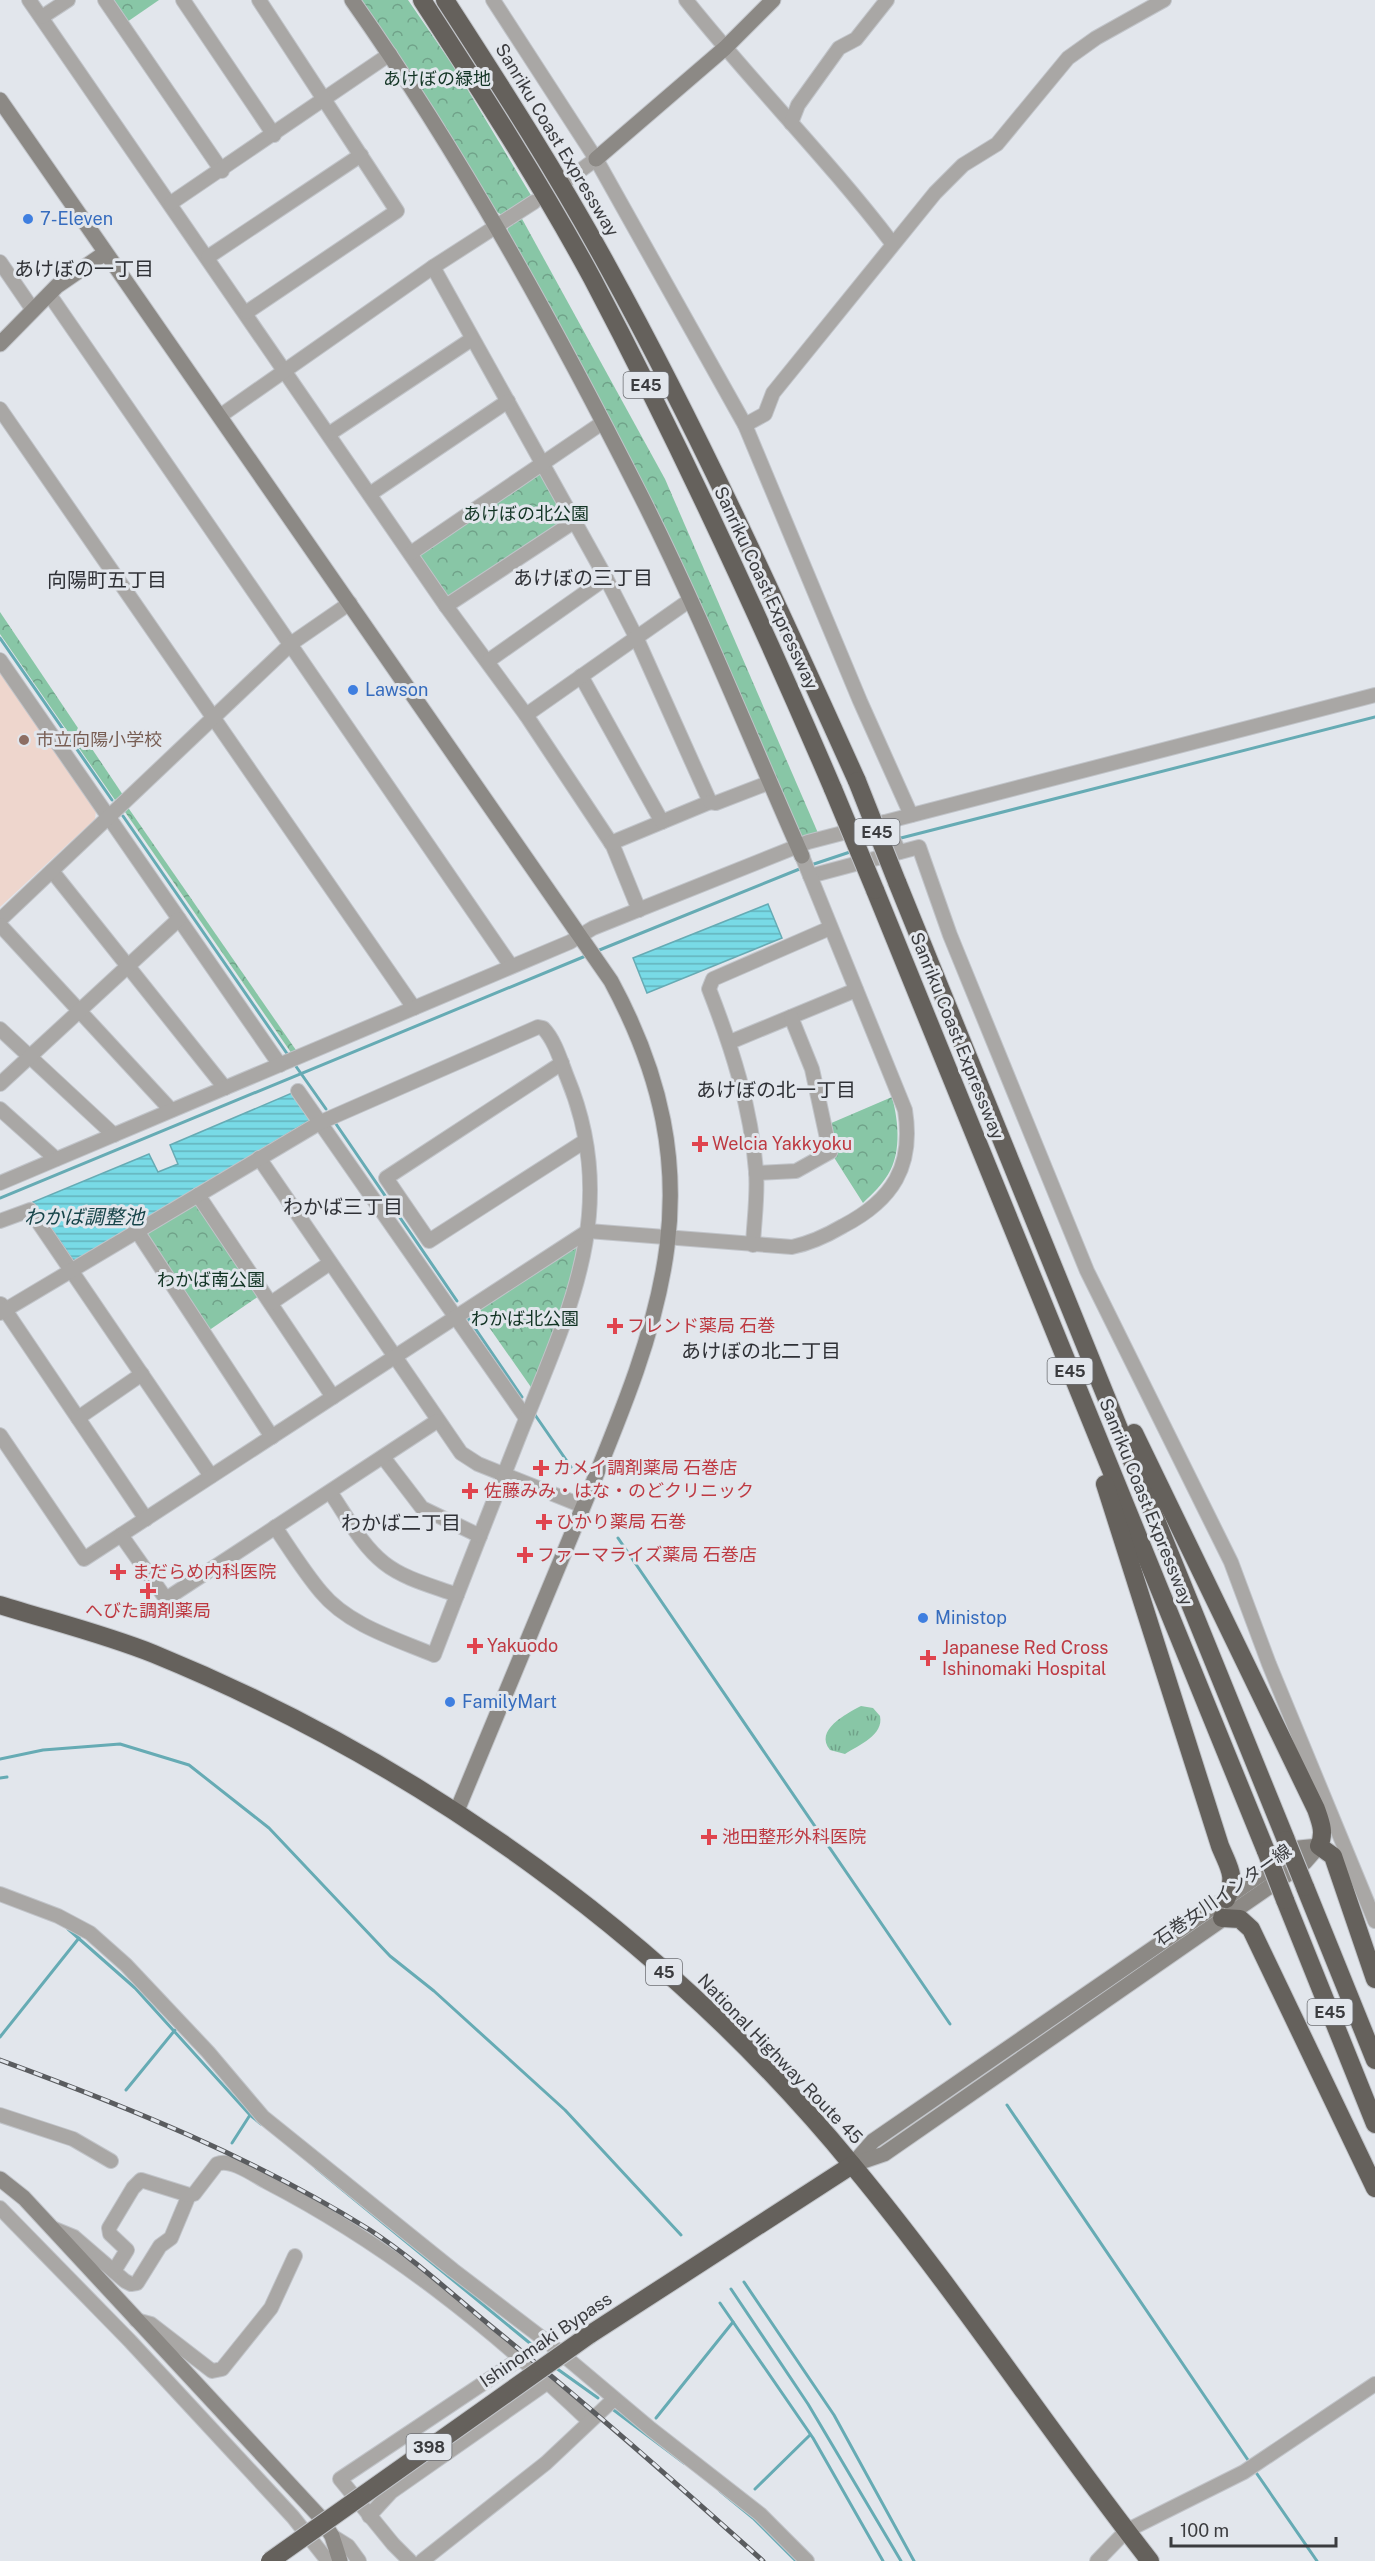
<svg xmlns="http://www.w3.org/2000/svg" width="1375" height="2561" viewBox="0 0 1375 2561" font-family="'Public Sans','Noto Sans JP',sans-serif">
	<defs>
		<pattern id="grass-tufts" width="24" height="20" patternUnits="userSpaceOnUse" patternTransform="scale(1.5)"><rect width="24" height="20" fill="#88c6a6"/><path d="M3 7l-1-3M5 7V3M7 7l1-3M15 17l-1-3M17 17v-4M19 17l1-3" fill="none" stroke="#70a289"/></pattern>
		<pattern id="park-crowns" width="20" height="18" patternUnits="userSpaceOnUse" patternTransform="scale(1.5)"><rect width="20" height="18" fill="#88c6a6"/><path d="M2 6a3 3 0 1 1 6 0M12 15a3 3 0 1 1 6 0" fill="none" stroke="#70a289"/></pattern>
		<pattern id="water-rules" width="6" height="5" patternUnits="userSpaceOnUse" patternTransform="scale(1.5)"><rect width="6" height="5" fill="#78dae6"/><path d="M0 2.5h6" fill="none" stroke="#64b2bc"/></pattern>
	</defs>
	<rect width="100%" height="100%" fill="#e2e6ec"/>
	<polygon fill="#eed6cd" points="0,670 96,810 95,819 0,907"/>
	<path fill="url(#grass-tufts)" d="M861,1706L873,1708L880,1716C884,1735 859,1745 845,1754L830,1750C814,1730 846,1714 861,1706Z"/>
	<g fill="url(#park-crowns)">
		<polygon points="111,0 159,0 127,22"/>
		<polygon points="359,0 408,0 454,67 532,197 502,215 493,210"/>
		<polygon points="521,217 665,479 818,833 804,837 798,834 506,233 509,226"/>
		<polygon points="543,463 575,521 446,606 411,553"/>
		<polygon points="0,612 123,795 115,800 0,634"/>
		<polygon points="127,806 298,1053 292,1054 123,809"/>
		<path d="M892,1097C899,1123 902,1157 885,1179C879,1188 870,1196 863,1203L835,1159L829,1124Z"/>
		<polygon points="193,1204 197,1206 259,1296 208,1331 146,1233"/>
		<polygon points="577,1244 581,1247 574,1281 533,1390 477,1310"/>
	</g>
	<g fill="url(#water-rules)" stroke="#66abb4" stroke-width="1.5">
		<polygon points="768,904 782,938 647,993 633,958"/>
		<polygon points="292,1093 295,1094 312,1116 309,1121 77,1260 72,1259 33,1202 149,1154 158,1172 178,1164 170,1145"/>
	</g>
	<g fill="none" stroke-linecap="round" stroke-linejoin="round">
		<g stroke="#66abb4" stroke-width="3">
			<polyline points="0,638 112,800"/>
			<polyline points="123,816 288,1055"/>
			<polyline points="897,839 1375,717"/>
			<polyline points="811,865 853,851"/>
			<polyline points="597,951 802,868"/>
			<polyline points="295,1065 326,1109"/>
			<polyline points="334,1121 457,1301"/>
			<polyline points="0,1198 588,955"/>
			<polyline points="466,1315 522,1397"/>
			<polyline points="533,1412 571,1467"/>
			<polyline points="618,1538 950,2024"/>
			<polyline points="0,1759 43,1750 120,1744 189,1765 269,1828 390,1956 434,1991 565,2110 681,2235"/>
			<polyline points="0,1778 7,1777"/>
			<polyline points="68,1929 135,1988 250,2115 261,2124"/>
			<polyline points="0,2037 79,1938"/>
			<polyline points="126,2090 175,2030"/>
			<polyline points="1007,2105 1250,2463"/>
			<polyline points="232,2143 250,2115"/>
			<polyline points="316,2168 537,2349"/>
			<polyline points="744,2282 834,2415 914,2561"/>
			<polyline points="731,2289 808,2404 901,2561"/>
			<polyline points="720,2303 813,2438 883,2561"/>
			<polyline points="556,2368 598,2398"/>
			<polyline points="611,2408 684,2463"/>
			<polyline points="656,2418 733,2322"/>
			<polyline points="1255,2471 1317,2561"/>
			<polyline points="755,2489 810,2435"/>
			<polyline points="720,2491 753,2518 796,2561"/>
		</g>
		<defs>
			<g id="street">
				<polyline points="29,0 446,606 526,715 613,846 639,910"/>
				<polyline points="105,0 222,171"/>
				<polyline points="183,0 274,135"/>
				<polyline points="493,0 596,159 745,425 860,701 911,815"/>
				<path d="M686,0C752,83 828,159 892,243"/>
				<polyline points="42,17 68,0"/>
				<polyline points="791,123 798,105 839,48 856,39 887,0"/>
				<polyline points="570,178 596,159"/>
				<polyline points="171,203 390,54"/>
				<polyline points="208,257 361,155"/>
				<polyline points="0,262 33,310"/>
				<polyline points="433,267 606,578 637,639 710,802 611,843"/>
				<path d="M49,294C203,518 358,741 511,966"/>
				<polyline points="247,312 397,211 259,0"/>
				<polyline points="0,409 414,1008"/>
				<polyline points="220,416 433,267 534,202"/>
				<polyline points="745,425 765,414 773,393 935,193 963,165 997,144 1068,58 1096,38 1164,0"/>
				<polyline points="329,434 472,339"/>
				<polyline points="370,494 508,401"/>
				<polyline points="411,553 602,423"/>
				<polyline points="446,606 575,521"/>
				<polyline points="0,660 280,1065"/>
				<polyline points="488,661 606,578"/>
				<polyline points="581,676 662,822"/>
				<polyline points="526,715 690,600"/>
				<polyline points="710,802 716,803 768,783"/>
				<polyline points="885,822 899,852"/>
				<polyline points="52,871 225,1088"/>
				<polyline points="810,876 919,847 950,935 1087,1271 1231,1562 1269,1664 1375,1921"/>
				<polyline points="0,920 292,643 350,603"/>
				<polyline points="0,925 171,1110"/>
				<polyline points="0,1029 114,1135"/>
				<polyline points="730,1042 856,990"/>
				<polyline points="562,1063 386,1178 429,1241 585,1141"/>
				<polyline points="0,1084 179,919"/>
				<polyline points="298,1091 526,1418"/>
				<polyline points="0,1109 56,1159"/>
				<polyline points="259,1158 461,1453 478,1464 583,1506"/>
				<polyline points="756,1173 796,1171 830,1152 812,1069 791,1017"/>
				<polyline points="0,1183 570,942 593,928 808,842 1375,695"/>
				<polyline points="198,1195 333,1397"/>
				<polyline points="0,1221 30,1210 211,1476"/>
				<polyline points="137,1231 272,1437"/>
				<path d="M753,1245C754,1221 758,1195 756,1171C751,1107 732,1048 709,989L713,979L830,928"/>
				<polyline points="271,1303 330,1263"/>
				<polyline points="1,1304 146,1519"/>
				<path d="M0,1313L321,1122L538,1027L543,1028C555,1040 561,1062 567,1077C622,1209 568,1313 520,1434C491,1508 462,1581 434,1655C396,1639 348,1625 321,1592C304,1572 290,1549 275,1527"/>
				<polyline points="78,1418 142,1374"/>
				<path d="M0,1435L84,1559L588,1231L792,1247C811,1243 826,1236 843,1226C893,1200 914,1166 905,1110L802,856"/>
				<polyline points="383,1457 422,1508 480,1536"/>
				<path d="M330,1492C346,1515 361,1545 384,1563C404,1579 433,1586 457,1595"/>
				<polyline points="121,1535 166,1599 437,1421"/>
				<polyline points="0,1894 58,1916 90,1933 126,1965 208,2052 263,2117 453,2270 550,2344 651,2429 760,2514 807,2561"/>
				<polyline points="0,2115 73,2139 111,2161"/>
				<polyline points="0,2208 130,2341 293,2517 328,2561"/>
				<polyline points="52,2228 74,2237 125,2281 131,2284 137,2283 160,2246 171,2238 189,2195"/>
				<path d="M114,2271L127,2250L110,2234L109,2228L133,2188L141,2180L189,2195L194,2194L217,2164C231,2158 254,2175 267,2182C387,2244 492,2328 589,2421"/>
				<polyline points="136,2320 151,2324 212,2371 222,2369 271,2308 295,2256"/>
				<polyline points="369,2516 391,2492 548,2382"/>
				<polyline points="332,2536 348,2546 359,2561"/>
				<polyline points="410,2561 393,2544 340,2479 521,2358"/>
				<polyline points="422,2561 546,2463 614,2399"/>
				<polyline points="1097,2561 1126,2531 1244,2472 1375,2384"/>
			</g>
			<g id="secondary">
				<path d="M352,0C462,156 555,326 641,496C700,613 749,736 802,856"/>
				<path d="M0,100L611,981C722,1187 658,1325 576,1524C536,1620 496,1717 456,1813"/>
				<polyline points="596,159 725,48 773,0"/>
				<polyline points="0,344 57,286 105,253"/>
				<polyline points="852,2165 873,2141 1299,1848 1319,1846"/>
				<polyline points="852,2165 884,2154 1305,1862 1319,1846"/>
				<polyline points="0,2179 24,2198 320,2517 332,2536 340,2561"/>
			</g>
			<g id="highway">
				<path d="M422,0C481,91 540,182 592,278C680,445 759,616 833,789"/>
				<path d="M445,0C502,88 558,175 608,267C700,434 779,608 857,781"/>
				<polyline points="897,882 1286,1840"/>
				<polyline points="875,890 1266,1851"/>
				<path d="M1134,1433L1316,1809C1321,1823 1325,1833 1319,1846L1333,1856L1375,1979"/>
				<path d="M1105,1484L1220,1846C1229,1868 1237,1876 1226,1899"/>
				<path d="M0,1605C51,1621 104,1634 154,1654C423,1764 670,1942 854,2167C959,2294 1049,2432 1150,2561"/>
				<polyline points="1305,1887 1375,2060"/>
				<polyline points="1285,1900 1375,2124"/>
				<polyline points="1222,1918 1240,1919 1251,1929 1375,2188"/>
				<polyline points="589,2335 852,2165"/>
			</g>
		</defs>
		<use href="#street" stroke="#c1c4c9" stroke-width="16"/>
		<use href="#secondary" stroke="#c1c4c9" stroke-width="17"/>
		<use href="#highway" stroke="#c1c4c9" stroke-width="20"/>
		<use href="#street" stroke="#a9a7a5" stroke-width="14"/>
		<use href="#secondary" stroke="#8c8985" stroke-width="15"/>
		<use href="#highway" stroke="#65615c" stroke-width="18"/>
		<defs>
			<path id="rail" d="M0,2060C128,2107 253,2157 370,2230C413,2258 453,2295 493,2328C586,2403 675,2482 763,2561"/>
		</defs>
		<use href="#rail" stroke="#5a5c5f" stroke-width="5"/>
		<use href="#rail" stroke="#e2e6ec" stroke-width="3" stroke-dasharray="9" stroke-linecap="butt"/>
		<defs>
			<g id="highway-bridge">
				<polyline points="857,781 897,882"/>
				<polyline points="833,789 875,890"/>
				<polyline points="1286,1840 1305,1887"/>
				<polyline points="1266,1851 1285,1900"/>
				<polyline points="270,2561 589,2335"/>
			</g>
		</defs>
		<use href="#highway-bridge" stroke="#c1c4c9" stroke-width="20" stroke-linecap="butt"/>
		<use href="#highway-bridge" stroke="#65615c" stroke-width="18"/>
	</g>
	<g fill="#3f7fe0" stroke="#e2e6ec" stroke-width="2">
		<circle cx="28" cy="219" r="6"/>
		<circle cx="353" cy="690" r="6"/>
		<circle cx="923" cy="1618" r="6"/>
		<circle cx="450" cy="1702" r="6"/>
	</g>
	<circle fill="#8d6e63" stroke="#e2e6ec" stroke-width="2" cx="24" cy="740" r="6"/>
	<g fill="#e0444e" stroke="#e2e6ec" stroke-width="2">
		<path d="M697 1135h6v6h6v6h-6v6h-6v-6h-6v-6h6z"/>
		<path d="M612 1317h6v6h6v6h-6v6h-6v-6h-6v-6h6z"/>
		<path d="M538 1459h6v6h6v6h-6v6h-6v-6h-6v-6h6z"/>
		<path d="M467 1482h6v6h6v6h-6v6h-6v-6h-6v-6h6z"/>
		<path d="M541 1513h6v6h6v6h-6v6h-6v-6h-6v-6h6z"/>
		<path d="M522 1546h6v6h6v6h-6v6h-6v-6h-6v-6h6z"/>
		<path d="M115 1563h6v6h6v6h-6v6h-6v-6h-6v-6h6z"/>
		<path d="M145 1582h6v6h6v6h-6v6h-6v-6h-6v-6h6z"/>
		<path d="M472 1637h6v6h6v6h-6v6h-6v-6h-6v-6h6z"/>
		<path d="M925 1649h6v6h6v6h-6v6h-6v-6h-6v-6h6z"/>
		<path d="M706 1828h6v6h6v6h-6v6h-6v-6h-6v-6h6z"/>
	</g>
	<g text-anchor="middle" stroke-width="6" stroke-linejoin="round" paint-order="stroke">
		<g fill="#e2e6ec" stroke="#6d6f73" stroke-width="1.5">
			<rect x="623.5" y="372" width="45" height="26" rx="4.5"/>
			<rect x="854.5" y="819" width="45" height="26" rx="4.5"/>
			<rect x="1047.5" y="1358" width="45" height="26" rx="4.5"/>
			<rect x="646" y="1959" width="36" height="26" rx="4.5"/>
			<rect x="1307.5" y="1999" width="45" height="26" rx="4.5"/>
			<rect x="406.5" y="2434" width="45" height="26" rx="4.5"/>
		</g>
		<g font-size="16" font-weight="bold" fill="#3b3c3f">
			<text x="646" y="391">E45</text>
			<text x="877" y="838">E45</text>
			<text x="1070" y="1377">E45</text>
			<text x="664" y="1978">45</text>
			<text x="1330" y="2018">E45</text>
			<text x="429" y="2453">398</text>
		</g>
		<g font-size="18" fill="#123424" stroke="#e2e6ec">
			<text x="437" y="85">あけぼの緑地</text>
			<text x="526" y="520">あけぼの北公園</text>
			<text x="211" y="1286">わかば南公園</text>
			<text x="525" y="1325">わかば北公園</text>
		</g>
		<g font-size="18" fill="#3b3c3f" stroke="#e2e6ec">
			<text transform="translate(557 140) rotate(59)" y="6">Sanriku Coast Expressway</text>
			<text transform="translate(766 588) rotate(65)" y="6">Sanriku Coast Expressway</text>
			<text transform="translate(957 1036) rotate(68)" y="6">Sanriku Coast Expressway</text>
			<text transform="translate(1146 1502) rotate(68)" y="6">Sanriku Coast Expressway</text>
			<text transform="translate(1223 1895) rotate(-35)" y="6">石巻女川インター線</text>
			<text transform="translate(780 2059) rotate(46)" y="6">National Highway Route 45</text>
			<text transform="translate(546 2340) rotate(-34)" y="6">Ishinomaki Bypass</text>
		</g>
		<g font-size="18" fill="#366cbe" stroke="#e2e6ec" text-anchor="start">
			<text x="40" y="225">7-Eleven</text>
			<text x="365" y="696">Lawson</text>
			<text x="935" y="1624">Ministop</text>
			<text x="462" y="1708">FamilyMart</text>
		</g>
		<g font-size="18" fill="#785e54" stroke="#e2e6ec" text-anchor="start">
			<text x="36" y="746">市立向陽小学校</text>
		</g>
		<g font-size="18" fill="#be3a42" stroke="#e2e6ec" text-anchor="start">
			<text x="712" y="1150">Welcia Yakkyoku</text>
			<text x="627" y="1332">フレンド薬局 石巻</text>
			<text x="553" y="1474">カメイ調剤薬局 石巻店</text>
			<text x="484" y="1497">佐藤みみ・はな・のどクリニック</text>
			<text x="556" y="1528">ひかり薬局 石巻</text>
			<text x="537" y="1561">ファーマライズ薬局 石巻店</text>
			<text x="132" y="1578">まだらめ内科医院</text>
			<text x="148" y="1617" text-anchor="middle">へびた調剤薬局</text>
			<text x="487" y="1652">Yakuodo</text>
			<text x="942" y="1654">Japanese Red Cross<tspan x="942" dy="21">Ishinomaki Hospital</tspan></text>
			<text x="722" y="1843">池田整形外科医院</text>
		</g>
		<g font-size="20" fill="#2f3136" stroke="#e2e6ec">
			<text x="84" y="276">あけぼの一丁目</text>
			<text x="583" y="585">あけぼの三丁目</text>
			<text x="107" y="587">向陽町五丁目</text>
			<text x="776" y="1097">あけぼの北一丁目</text>
			<text x="343" y="1214">わかば三丁目</text>
			<text x="761" y="1358">あけぼの北二丁目</text>
			<text x="401" y="1530">わかば二丁目</text>
		</g>
		<g font-size="20" font-style="italic" fill="#17454a" stroke="#e2e6ec">
			<text x="84" y="1224">わかば調整池</text>
		</g>
	</g>
	<path d="M1171 2537v9h165v-9" fill="none" stroke="#3b3c3f" stroke-width="3"/>
	<text x="1180" y="2537" font-size="18" fill="#3b3c3f" stroke="#e2e6ec" stroke-width="4.5" paint-order="stroke">100 m</text>
</svg>
